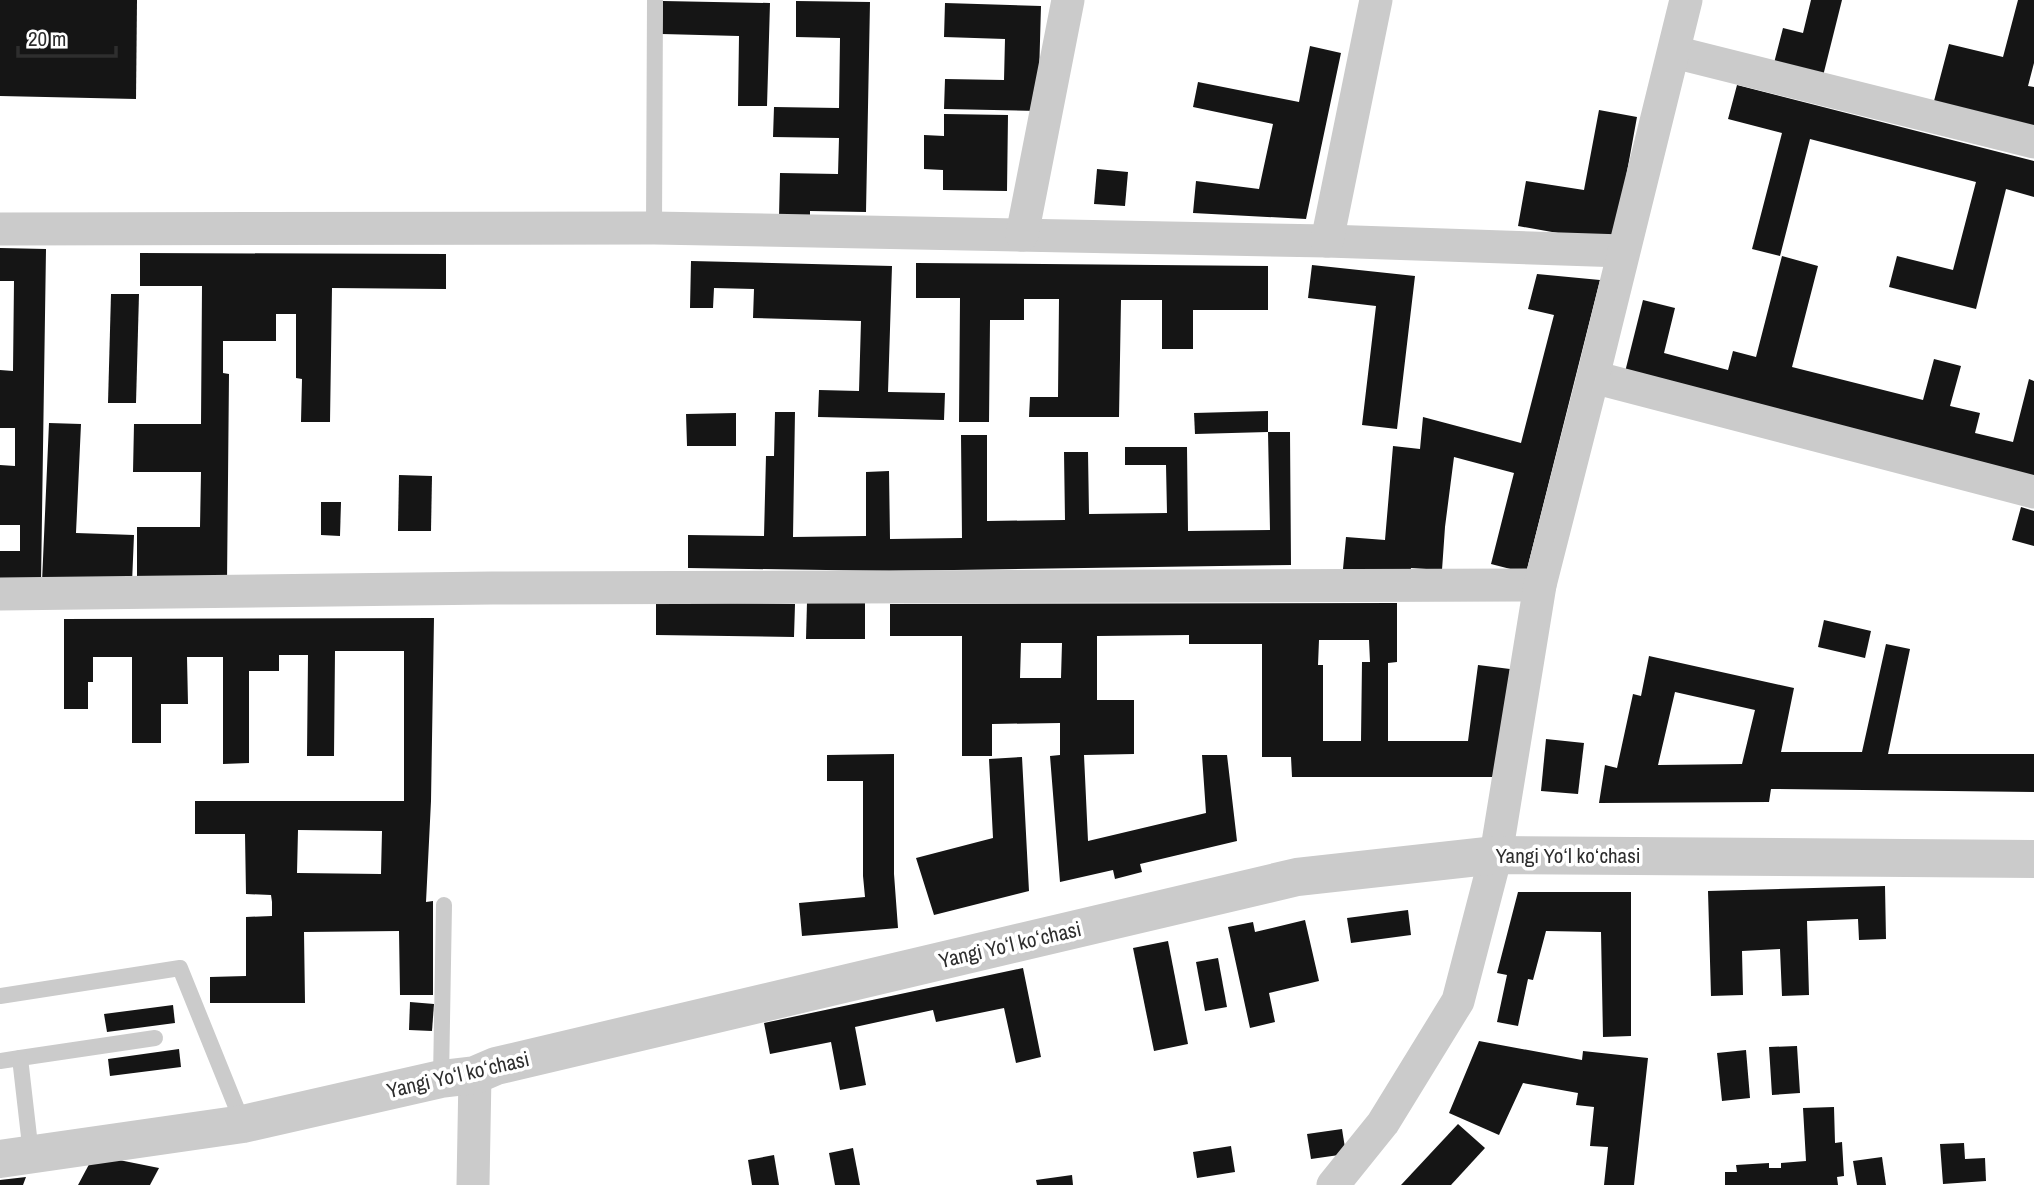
<svg xmlns="http://www.w3.org/2000/svg" width="2034" height="1185" viewBox="0 0 2034 1185" font-family="'Archivo Narrow',sans-serif">
	<rect width="100%" height="100%" fill="#fff"/>
	<g fill="#151515" fill-rule="evenodd">
		<polygon points="0,0 137,0 136,99 0,96"/>
		<polygon points="1811,0 1842,0 1823,76 1774,63 1783,28 1803,33"/>
		<polygon points="2018,0 2034,0 2034,63 2028,86 2034,87 2034,126 1934,101 1949,44 2003,57"/>
		<polygon points="663,1 770,3 767,106 738,106 739,36 662,34"/>
		<polygon points="796,1 870,2 866,212 810,211 810,218 779,217 780,173 838,174 839,138 773,137 774,107 839,108 840,38 796,37"/>
		<polygon points="945,3 1041,6 1038,111 944,109 945,79 1004,80 1005,39 944,37"/>
		<polygon points="1310,46 1341,53 1306,219 1193,213 1196,181 1259,189 1273,124 1193,107 1198,82 1299,102"/>
		<polygon points="1737,85 2034,161 2034,197 2006,189 1976,309 1889,287 1897,256 1953,270 1976,182 1810,139 1780,256 1752,249 1782,133 1728,119"/>
		<polygon points="1599,110 1637,117 1614,243 1518,226 1526,181 1584,190"/>
		<polygon points="944,114 1008,115 1007,191 943,190 943,170 924,169 924,135 944,136"/>
		<polygon points="1097,169 1128,172 1125,206 1094,204"/>
		<polygon points="0,248 46,249 41,582 0,581 0,551 20,551 20,525 0,525 0,465 15,466 15,428 0,428 0,370 13,371 14,281 0,281"/>
		<polygon points="140,253 446,254 446,289 332,288 330,422 301,422 302,379 296,378 296,314 276,314 276,341 223,341 223,373 229,374 227,584 137,583 137,527 200,527 201,472 133,472 134,424 201,424 202,286 140,286"/>
		<polygon points="1782,256 1818,266 1792,367 1923,400 1934,359 1961,366 1950,406 1980,413 1975,433 2013,442 2029,379 2034,381 2034,480 1624,376 1643,300 1675,308 1664,353 1728,370 1733,351 1756,357"/>
		<polygon points="691,261 892,266 888,392 945,393 944,420 818,417 819,390 859,391 861,321 753,318 754,289 714,288 713,308 690,308"/>
		<polygon points="916,263 1268,266 1268,310 1193,310 1193,349 1162,349 1162,300 1121,300 1119,417 1029,417 1030,397 1058,397 1059,299 1024,299 1024,320 990,320 989,422 959,422 960,298 916,298"/>
		<polygon points="1312,265 1415,276 1397,429 1362,425 1376,306 1308,298"/>
		<polygon points="1537,274 1600,280 1526,573 1491,564 1514,473 1454,457 1445,527 1442,570 1411,568 1410,574 1343,569 1346,537 1385,540 1393,446 1420,449 1423,417 1521,443 1554,315 1528,309"/>
		<polygon points="111,294 139,294 136,403 108,403"/>
		<polygon points="1268,411 1268,432 1195,434 1194,413"/>
		<polygon points="775,412 795,412 793,537 866,536 866,472 889,471 890,539 962,538 961,435 987,435 987,521 1065,520 1064,452 1088,452 1089,514 1167,513 1166,465 1125,465 1125,447 1187,447 1188,531 1270,530 1268,432 1290,432 1291,565 890,571 688,568 688,535 764,536 766,456 774,456"/>
		<polygon points="736,413 736,446 687,446 686,414"/>
		<polygon points="49,423 81,424 76,533 134,535 132,583 42,582"/>
		<polygon points="399,475 432,476 431,531 398,531"/>
		<polygon points="321,502 341,502 340,536 321,535"/>
		<polygon points="2021,507 2034,511 2034,546 2012,540"/>
		<polygon points="656,602 795,604 794,637 656,635"/>
		<polygon points="807,602 865,602 865,639 806,639"/>
		<path d="M1397,603V662L1388,663V741H1468L1478,665L1510,669L1497,777H1292L1291,757H1262V644H1189V635L1097,636V700H1134V754L1084,755L1088,841L1206,813L1202,755H1227L1237,841L1140,864L1142,872L1115,879L1113,870L1060,882L1050,756L1060,755V723L992,724V756H962V636H890V604ZM1319,640H1369L1370,662H1362L1361,741H1323V665H1318ZM1021,643H1062L1061,678H1020Z"/>
		<path d="M434,618L431,801L426,902L433,901V995H400L399,931L304,932L305,1003H210V977L246,976V917L272,916V902L271,895L246,894L245,834H195V801H404V651H335L334,756H307L308,655H279V671H249V763L223,764V657H187L188,704H161V743H132V657H93V682H88V709H64V619ZM298,830L382,831L381,874L297,873Z"/>
		<polygon points="1824,620 1871,631 1865,658 1818,647"/>
		<path d="M1886,644L1910,649L1888,754H2034V792L1771,789L1769,802L1599,803L1605,765L1617,768L1633,694L1641,696L1649,656L1794,688L1781,752H1862ZM1675,692L1755,710L1742,764L1658,765Z"/>
		<polygon points="1546,739 1584,743 1578,794 1541,791"/>
		<polygon points="894,754 894,874 898,928 802,936 799,903 865,897 863,876 863,781 827,781 827,755"/>
		<polygon points="1022,757 1029,891 934,915 916,858 993,838 989,759"/>
		<polygon points="1885,886 1886,939 1859,940 1858,919 1807,921 1809,995 1782,996 1780,949 1742,951 1743,995 1711,996 1708,891"/>
		<polygon points="1518,892 1631,892 1631,1036 1603,1037 1601,932 1546,931 1533,980 1528,979 1518,1026 1497,1022 1507,975 1497,973"/>
		<polygon points="1408,910 1411,935 1351,943 1347,918"/>
		<polygon points="1305,920 1319,981 1269,993 1275,1022 1250,1028 1228,927 1253,922 1255,932"/>
		<polygon points="1168,941 1188,1044 1154,1051 1133,948"/>
		<polygon points="1218,958 1227,1007 1205,1011 1196,962"/>
		<polygon points="1023,968 1041,1057 1016,1063 1004,1008 936,1022 933,1010 855,1027 866,1085 840,1090 831,1042 770,1054 764,1023"/>
		<polygon points="410,1002 434,1004 432,1031 409,1030"/>
		<polygon points="173,1005 175,1023 107,1032 104,1014"/>
		<polygon points="1479,1041 1582,1060 1583,1051 1648,1058 1634,1185 1604,1185 1608,1147 1590,1146 1594,1107 1576,1105 1578,1093 1523,1083 1499,1135 1449,1113"/>
		<polygon points="1797,1046 1800,1093 1772,1095 1769,1047"/>
		<polygon points="179,1049 181,1067 110,1076 108,1059"/>
		<polygon points="1746,1050 1750,1098 1722,1101 1717,1053"/>
		<polygon points="1834,1107 1835,1143 1842,1142 1844,1176 1837,1177 1838,1185 1725,1185 1725,1172 1737,1172 1736,1165 1769,1163 1769,1168 1781,1168 1781,1163 1806,1161 1803,1108"/>
		<polygon points="1458,1124 1485,1148 1451,1185 1401,1185"/>
		<polygon points="1342,1129 1346,1154 1311,1159 1307,1134"/>
		<polygon points="1964,1143 1965,1159 1985,1158 1986,1181 1943,1184 1940,1144"/>
		<polygon points="1231,1146 1235,1172 1197,1178 1193,1152"/>
		<polygon points="853,1148 860,1185 835,1185 829,1153"/>
		<polygon points="94,1155 159,1168 150,1185 78,1185"/>
		<polygon points="774,1155 779,1185 752,1185 748,1160"/>
		<polygon points="1882,1157 1886,1185 1857,1185 1853,1161"/>
		<polygon points="1072,1175 1073,1185 1037,1185 1036,1180"/>
		<polygon points="26,1177 23,1185 0,1185 0,1180"/>
	</g>
	<g fill="none" stroke-linecap="round" stroke-linejoin="round">
		<g stroke="#cbcbcb" stroke-width="16">
			<polyline points="654,228 655,0"/>
			<polyline points="0,996 180,968 243,1124"/>
			<polyline points="20,1058 155,1038"/>
			<polyline points="0,1061 20,1058 31,1154"/>
			<polyline points="441,1079 444,905"/>
		</g>
		<g stroke="#cbcbcb" stroke-width="33">
			<polyline points="1674,52 2034,142"/>
			<polyline points="0,229 654,228 1327,241 1623,251"/>
			<polyline points="1022,235 1068,0"/>
			<polyline points="1327,241 1376,0"/>
			<polyline points="1593,377 2034,492"/>
			<polyline points="0,594 492,588 1540,585"/>
			<polyline points="473,1185 475,1075"/>
			<polyline points="1333,1185 1383,1123 1458,1001 1496,855 1540,585 1593,377 1686,0"/>
		</g>
		<polyline stroke="#cbcbcb" stroke-width="38" points="0,1159 243,1124 441,1079 475,1075 496,1066 1297,877 1496,855 2034,859"/>
	</g>
	<g text-anchor="middle" stroke-width="7" stroke-linejoin="round" paint-order="stroke">
		<g font-size="21" fill="#2e2e2e" stroke="#fff">
			<text x="1568" y="863">Yangi Yoʻl koʻchasi</text>
			<text transform="translate(1010 945) rotate(-13)" y="7">Yangi Yoʻl koʻchasi</text>
			<text transform="translate(458 1075) rotate(-13)" y="7">Yangi Yoʻl koʻchasi</text>
		</g>
	</g>
	<path d="M18 46v10h98v-10" fill="none" stroke="#2e2e2e" stroke-width="3.5"/>
	<text x="28" y="46" font-size="21" fill="#2e2e2e" stroke="#ffffff" stroke-width="5" paint-order="stroke">20 m</text>
</svg>
